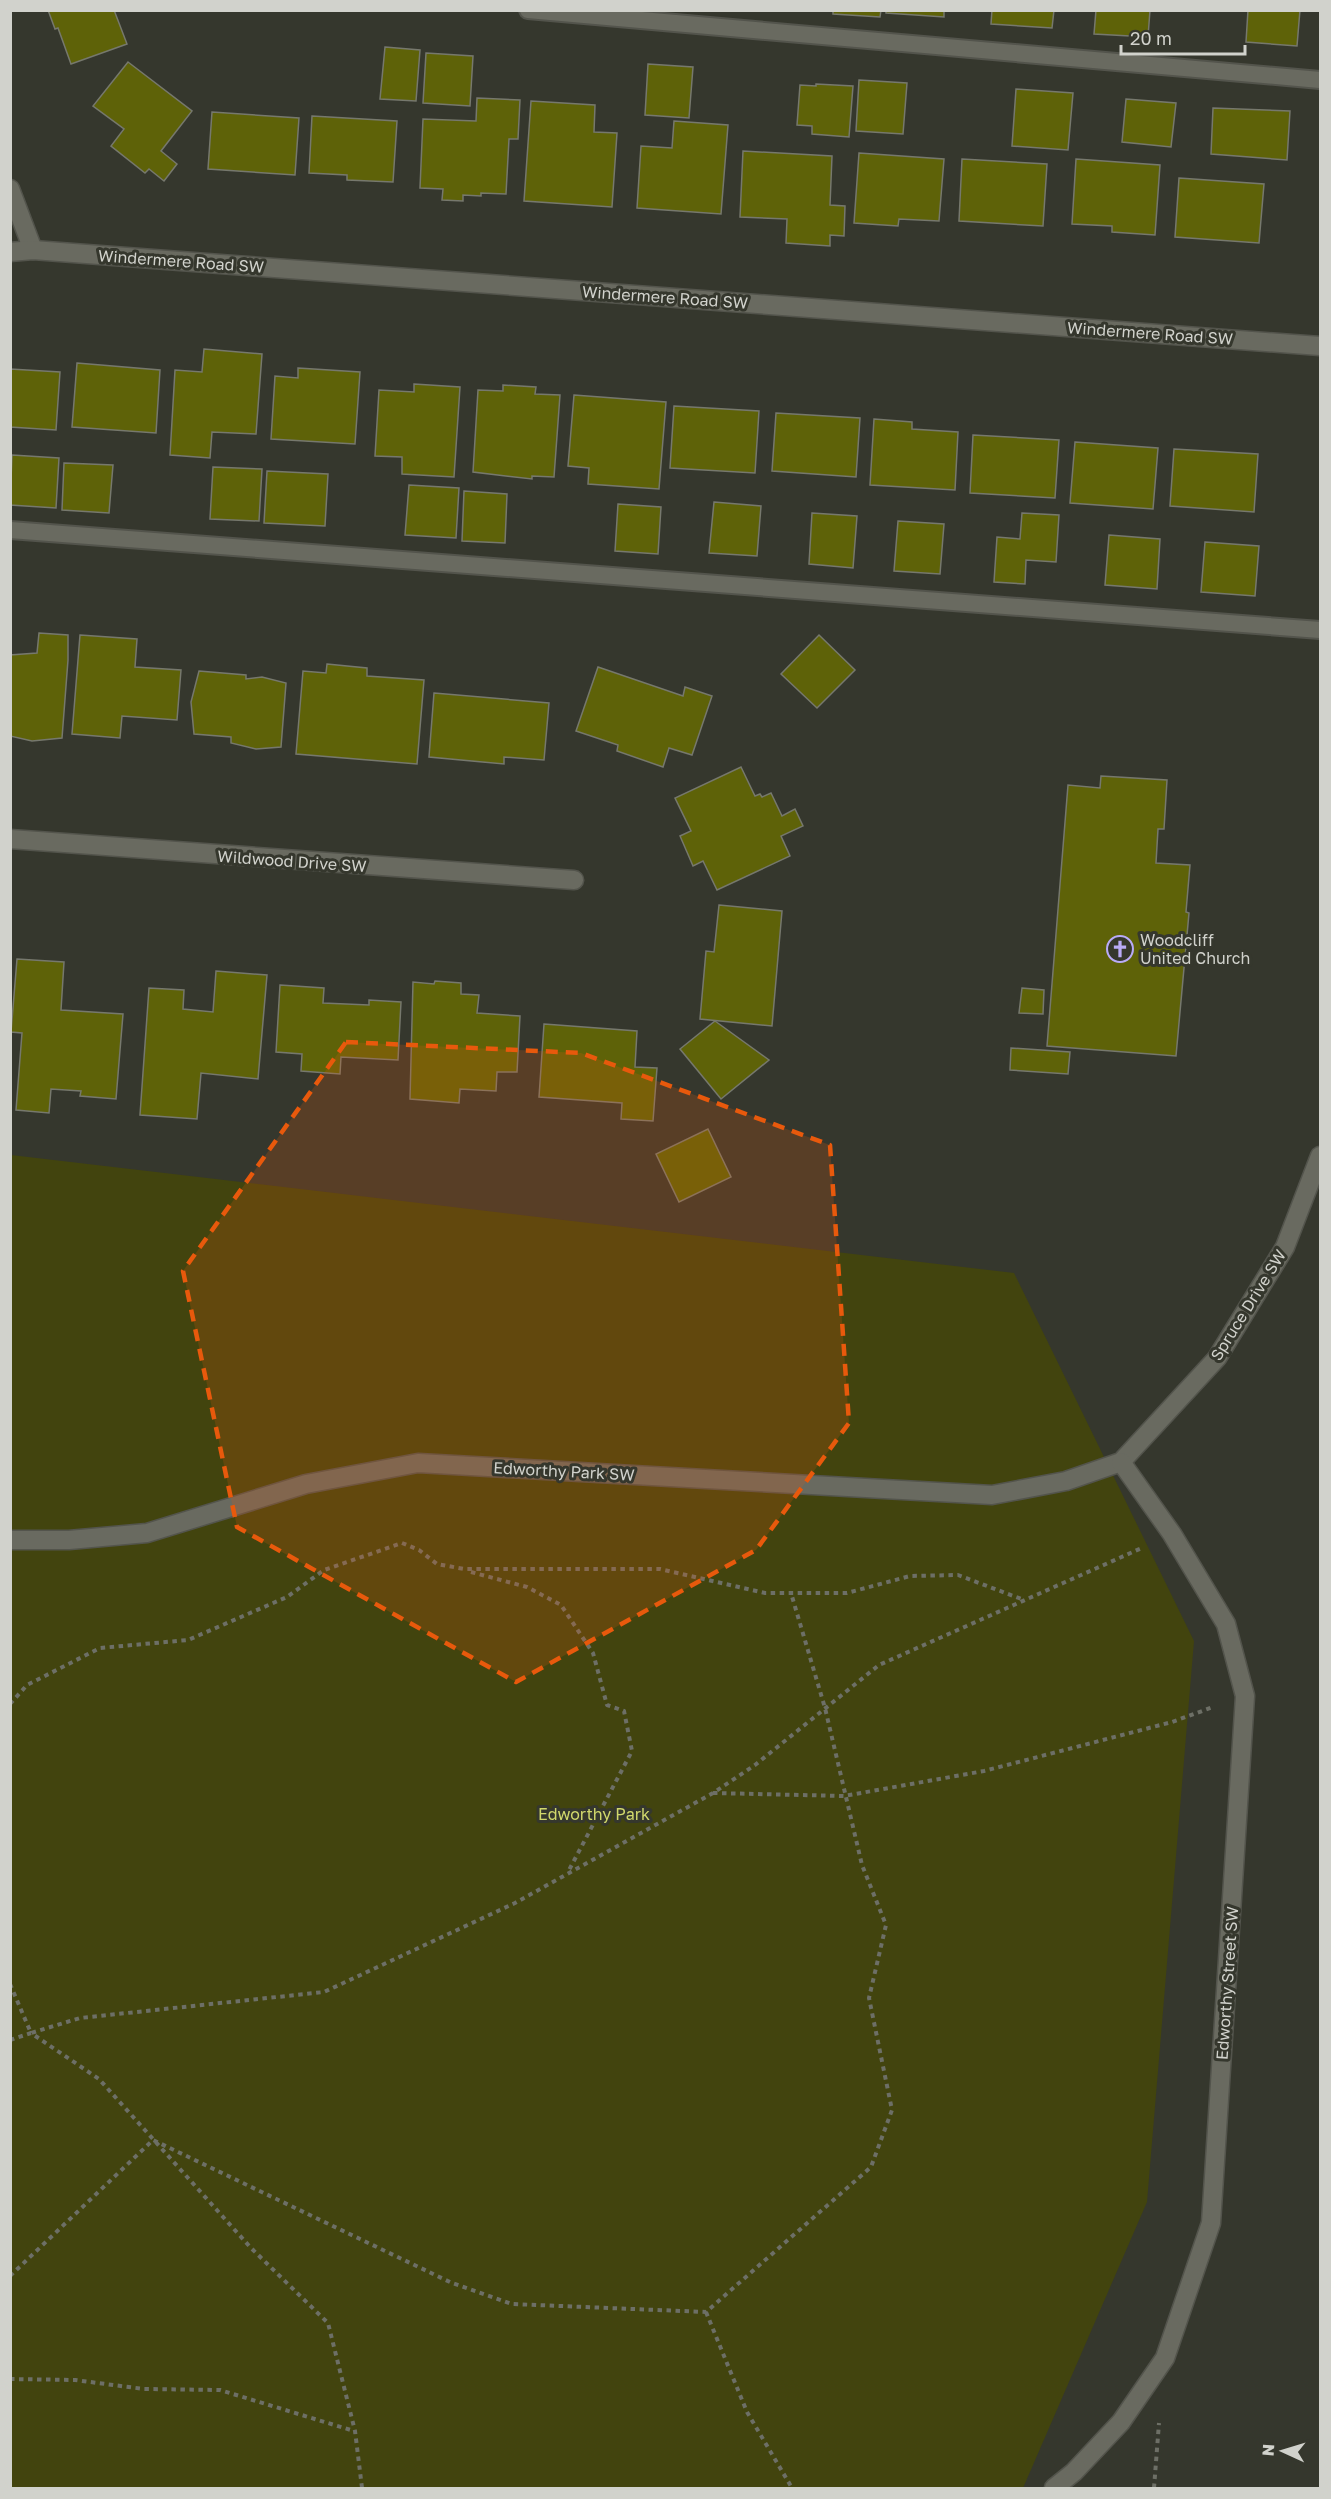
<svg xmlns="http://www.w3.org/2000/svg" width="1331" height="2499" viewBox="0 0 1331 2499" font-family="'Golos Text',sans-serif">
	<rect width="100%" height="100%" fill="#35372d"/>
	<polygon fill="#42440e" points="11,1155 1014,1273 1194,1641 1147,2202 1023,2488 11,2488"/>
	<g fill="#5e6208" stroke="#76786d" stroke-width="1.5">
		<polygon points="48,10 114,10 127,44 71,64 58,28 55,29"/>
		<polygon points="833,10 881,10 880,17 833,14"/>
		<polygon points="886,10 944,10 944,17 886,13"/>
		<polygon points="992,10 1054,10 1052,28 991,24"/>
		<polygon points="1096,10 1150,10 1148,37 1094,34"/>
		<polygon points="1248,10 1300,10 1297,46 1246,42"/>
		<polygon points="385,47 420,50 416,101 380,99"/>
		<polygon points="426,53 473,56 470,106 423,103"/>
		<polygon points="128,62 192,111 161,151 177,164 164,181 149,169 145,173 111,146 124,129 93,106"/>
		<polygon points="648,64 693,67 689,118 645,115"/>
		<polygon points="859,80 907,83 903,134 856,131"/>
		<polygon points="816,84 853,86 849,137 812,134 812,126 797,125 800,85 816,86"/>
		<polygon points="1016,89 1073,93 1068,150 1012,146"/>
		<polygon points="477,98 520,100 518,139 509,139 506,194 481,193 481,196 463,195 463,201 442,200 443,189 420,188 423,119 476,121"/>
		<polygon points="1126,99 1176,103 1171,147 1122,142"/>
		<polygon points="531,101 595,105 594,132 617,133 612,207 524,201"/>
		<polygon points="1213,108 1290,111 1287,160 1211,154"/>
		<polygon points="212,112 299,118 295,175 208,169"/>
		<polygon points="312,116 397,121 393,182 347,180 347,175 309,173"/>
		<polygon points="674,121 728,125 721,214 637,208 641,146 672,148"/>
		<polygon points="743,151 832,156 830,205 845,206 844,236 830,235 830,246 786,243 787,219 740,217"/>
		<polygon points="859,153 944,159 939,221 899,219 898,226 854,223"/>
		<polygon points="962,159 1047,164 1043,226 959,221"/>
		<polygon points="1076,159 1160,165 1155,235 1112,232 1112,226 1072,224"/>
		<polygon points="1179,178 1264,184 1259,243 1175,237"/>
		<polygon points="204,349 262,354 256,434 212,432 210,458 170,455 175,370 202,372"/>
		<polygon points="77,363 160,370 156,433 72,427"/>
		<polygon points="298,368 360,372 355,444 271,439 275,376 298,378"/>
		<polygon points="10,369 60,372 56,430 10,427"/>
		<polygon points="414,384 460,387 454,477 402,474 402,457 375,456 379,390 414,392"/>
		<polygon points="503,385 536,387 535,394 560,395 554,477 532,476 532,479 473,472 478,390 503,391"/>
		<polygon points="574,395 666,402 659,489 588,484 589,468 568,466"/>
		<polygon points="674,406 759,411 755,473 670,468"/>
		<polygon points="776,413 860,418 856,477 772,471"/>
		<polygon points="874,419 912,422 912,429 958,432 955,490 870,485"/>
		<polygon points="973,435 1059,440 1055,498 970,493"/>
		<polygon points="1075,442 1158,448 1153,509 1070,503"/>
		<polygon points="1174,449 1258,454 1254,512 1170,506"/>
		<polygon points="12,455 59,458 56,508 10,505"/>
		<polygon points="64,463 113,465 109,513 62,510"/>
		<polygon points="213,467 262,469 259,521 210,519"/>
		<polygon points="267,471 328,474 325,526 264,523"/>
		<polygon points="409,485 459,488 456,538 405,535"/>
		<polygon points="464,491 507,494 505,543 462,541"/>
		<polygon points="714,502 761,506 757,556 709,553"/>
		<polygon points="618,504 661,507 658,554 615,551"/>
		<polygon points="812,513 857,516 853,568 809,564"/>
		<polygon points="1022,513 1059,515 1056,562 1026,560 1025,584 994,582 997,537 1020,539"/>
		<polygon points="898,521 944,524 940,574 894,571"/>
		<polygon points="1109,535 1160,539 1157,589 1105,585"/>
		<polygon points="1205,542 1259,546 1255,596 1201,592"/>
		<polygon points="39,633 68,635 68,660 62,738 32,741 10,736 10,655 37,653"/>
		<polygon points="80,635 137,639 135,667 181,670 177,720 122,716 120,738 72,734"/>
		<polygon points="819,635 855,670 817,708 781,674"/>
		<polygon points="327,664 367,668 367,676 424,680 417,764 296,754 303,671 326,673"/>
		<polygon points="598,667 683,696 685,687 712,696 692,755 669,748 663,767 617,751 618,745 576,731"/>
		<polygon points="199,671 246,675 246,679 262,677 286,683 281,747 256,749 231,743 231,737 194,734 191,702"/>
		<polygon points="434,693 549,703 544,760 504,757 504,764 429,757"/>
		<polygon points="741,767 755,796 760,794 762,797 771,793 782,816 795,809 803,826 781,836 790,856 717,890 703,861 693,866 680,836 691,831 675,798"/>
		<polygon points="1101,776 1167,780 1164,829 1158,829 1156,863 1190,865 1186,912 1189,913 1176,1056 1047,1046 1068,785 1100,788"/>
		<polygon points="719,905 782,911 772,1026 700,1019 706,951 714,952"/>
		<polygon points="17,959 64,962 61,1010 123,1014 116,1099 80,1096 81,1091 51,1089 49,1113 16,1110 22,1033 11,1032"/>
		<polygon points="216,971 267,975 258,1079 201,1073 197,1119 140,1115 149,988 184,990 183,1009 213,1012"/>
		<polygon points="435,981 461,983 461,994 479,995 477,1013 520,1016 517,1072 497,1072 496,1091 460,1089 459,1103 410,1099 413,982 434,984"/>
		<polygon points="280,985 324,988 323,1003 369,1005 369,1000 401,1002 398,1060 341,1057 340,1074 301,1071 302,1054 276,1052"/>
		<polygon points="1022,988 1044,990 1043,1014 1019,1013"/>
		<polygon points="715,1021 769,1060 721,1099 680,1049"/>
		<polygon points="544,1024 637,1031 635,1067 657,1068 653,1121 621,1119 622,1103 539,1097"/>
		<polygon points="1011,1048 1070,1052 1068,1074 1010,1070"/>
		<polygon points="708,1129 731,1177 679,1202 656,1154"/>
	</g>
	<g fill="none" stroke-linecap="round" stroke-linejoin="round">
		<defs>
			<g id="lane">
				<polyline points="528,10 1320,80"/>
				<polyline points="10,530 1320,630"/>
			</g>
			<g id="street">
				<polyline points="10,189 33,250"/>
				<polyline points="10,252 33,250 1320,346"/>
				<polyline points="10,839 574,880"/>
				<polyline points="10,1540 69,1540 147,1533 306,1484 418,1463 992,1495 1066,1481 1121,1462 1217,1358 1285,1247 1320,1156"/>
				<polyline points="1054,2488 1074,2472 1121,2422 1165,2358 1211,2223 1245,1696 1226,1624 1172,1534 1121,1462"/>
			</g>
		</defs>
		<use href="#lane" stroke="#53544c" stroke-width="20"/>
		<use href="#street" stroke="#53544c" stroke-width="21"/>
		<g stroke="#6d6f66" stroke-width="4" stroke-dasharray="4.5 4.5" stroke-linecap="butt">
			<polyline points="471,1572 527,1587 561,1605 593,1653 607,1705 624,1711 632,1751 568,1872"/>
			<polyline points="10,1704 27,1685 100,1648 188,1640 287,1597 324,1570 402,1543 419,1550 437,1564 464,1569 660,1569 765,1593 847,1593 910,1576 958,1575 1024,1600"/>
			<polyline points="713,1793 844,1796 984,1771 1172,1722 1213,1707"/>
			<polyline points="10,1984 31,2033 80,2018 324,1992 515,1903 713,1793 755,1765 879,1665 1144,1547"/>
			<polyline points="10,2040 31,2033 99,2079 251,2248 328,2323 355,2431 362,2488"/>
			<polyline points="10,2276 153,2140 452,2283 512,2304 706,2312 871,2167 892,2110 869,1998 886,1925 862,1865 825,1708 791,1593"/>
			<polyline points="706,2312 747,2412 792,2488"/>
			<polyline points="10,2379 75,2380 144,2389 220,2390 354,2431"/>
			<polyline points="1154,2488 1159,2423"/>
		</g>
		<use href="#lane" stroke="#696a60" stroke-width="16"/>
		<use href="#street" stroke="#696a60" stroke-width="18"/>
	</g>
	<path fill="#e8590c" fill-opacity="0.2" stroke="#e8590c" stroke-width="4.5" stroke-dasharray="12 8" stroke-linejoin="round" d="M346,1042L581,1053L830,1145L849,1423L756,1550L516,1682L237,1527L183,1271Z"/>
	<defs>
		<symbol id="church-ring" viewBox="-11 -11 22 22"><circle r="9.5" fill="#35372d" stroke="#b9abf7" stroke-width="1.5"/><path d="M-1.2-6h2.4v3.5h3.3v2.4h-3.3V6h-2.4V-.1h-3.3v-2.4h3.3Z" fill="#b9abf7"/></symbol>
	</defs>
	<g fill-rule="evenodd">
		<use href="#church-ring" x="1105" y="934" width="30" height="30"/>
	</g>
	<g text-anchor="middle" stroke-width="6" stroke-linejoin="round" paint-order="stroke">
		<g font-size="16" fill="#d1d2cc" stroke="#35372d">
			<text transform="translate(181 261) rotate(4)" y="6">Windermere Road SW</text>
			<text transform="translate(665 297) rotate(4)" y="6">Windermere Road SW</text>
			<text transform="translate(1150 333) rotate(4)" y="6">Windermere Road SW</text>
			<text transform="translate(292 861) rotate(4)" y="6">Wildwood Drive SW</text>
			<text transform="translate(1248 1305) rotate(-58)" y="6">Spruce Drive SW</text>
			<text transform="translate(564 1471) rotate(3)" y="6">Edworthy Park SW</text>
			<text transform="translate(1227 1983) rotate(-86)" y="6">Edworthy Street SW</text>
		</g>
		<g font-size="16" fill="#d1d2cc" stroke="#35372d" text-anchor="start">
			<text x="1140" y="946">Woodcliff<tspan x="1140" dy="18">United Church</tspan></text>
		</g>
		<g font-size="16" fill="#d1d86c" stroke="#35372d">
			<text x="594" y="1820">Edworthy Park</text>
		</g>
	</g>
	<rect width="1331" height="2499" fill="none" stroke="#d1d2cc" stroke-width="24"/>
	<g transform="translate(1283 2451) rotate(274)" stroke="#35372d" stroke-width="4.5" paint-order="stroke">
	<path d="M0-4.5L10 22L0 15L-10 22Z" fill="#d1d2cc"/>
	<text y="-9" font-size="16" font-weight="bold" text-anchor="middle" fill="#d1d2cc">N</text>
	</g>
	<path d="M1121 45v9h124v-9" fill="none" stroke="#d1d2cc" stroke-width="3"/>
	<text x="1130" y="45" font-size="18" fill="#d1d2cc" stroke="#35372d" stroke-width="4.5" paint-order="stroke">20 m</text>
</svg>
